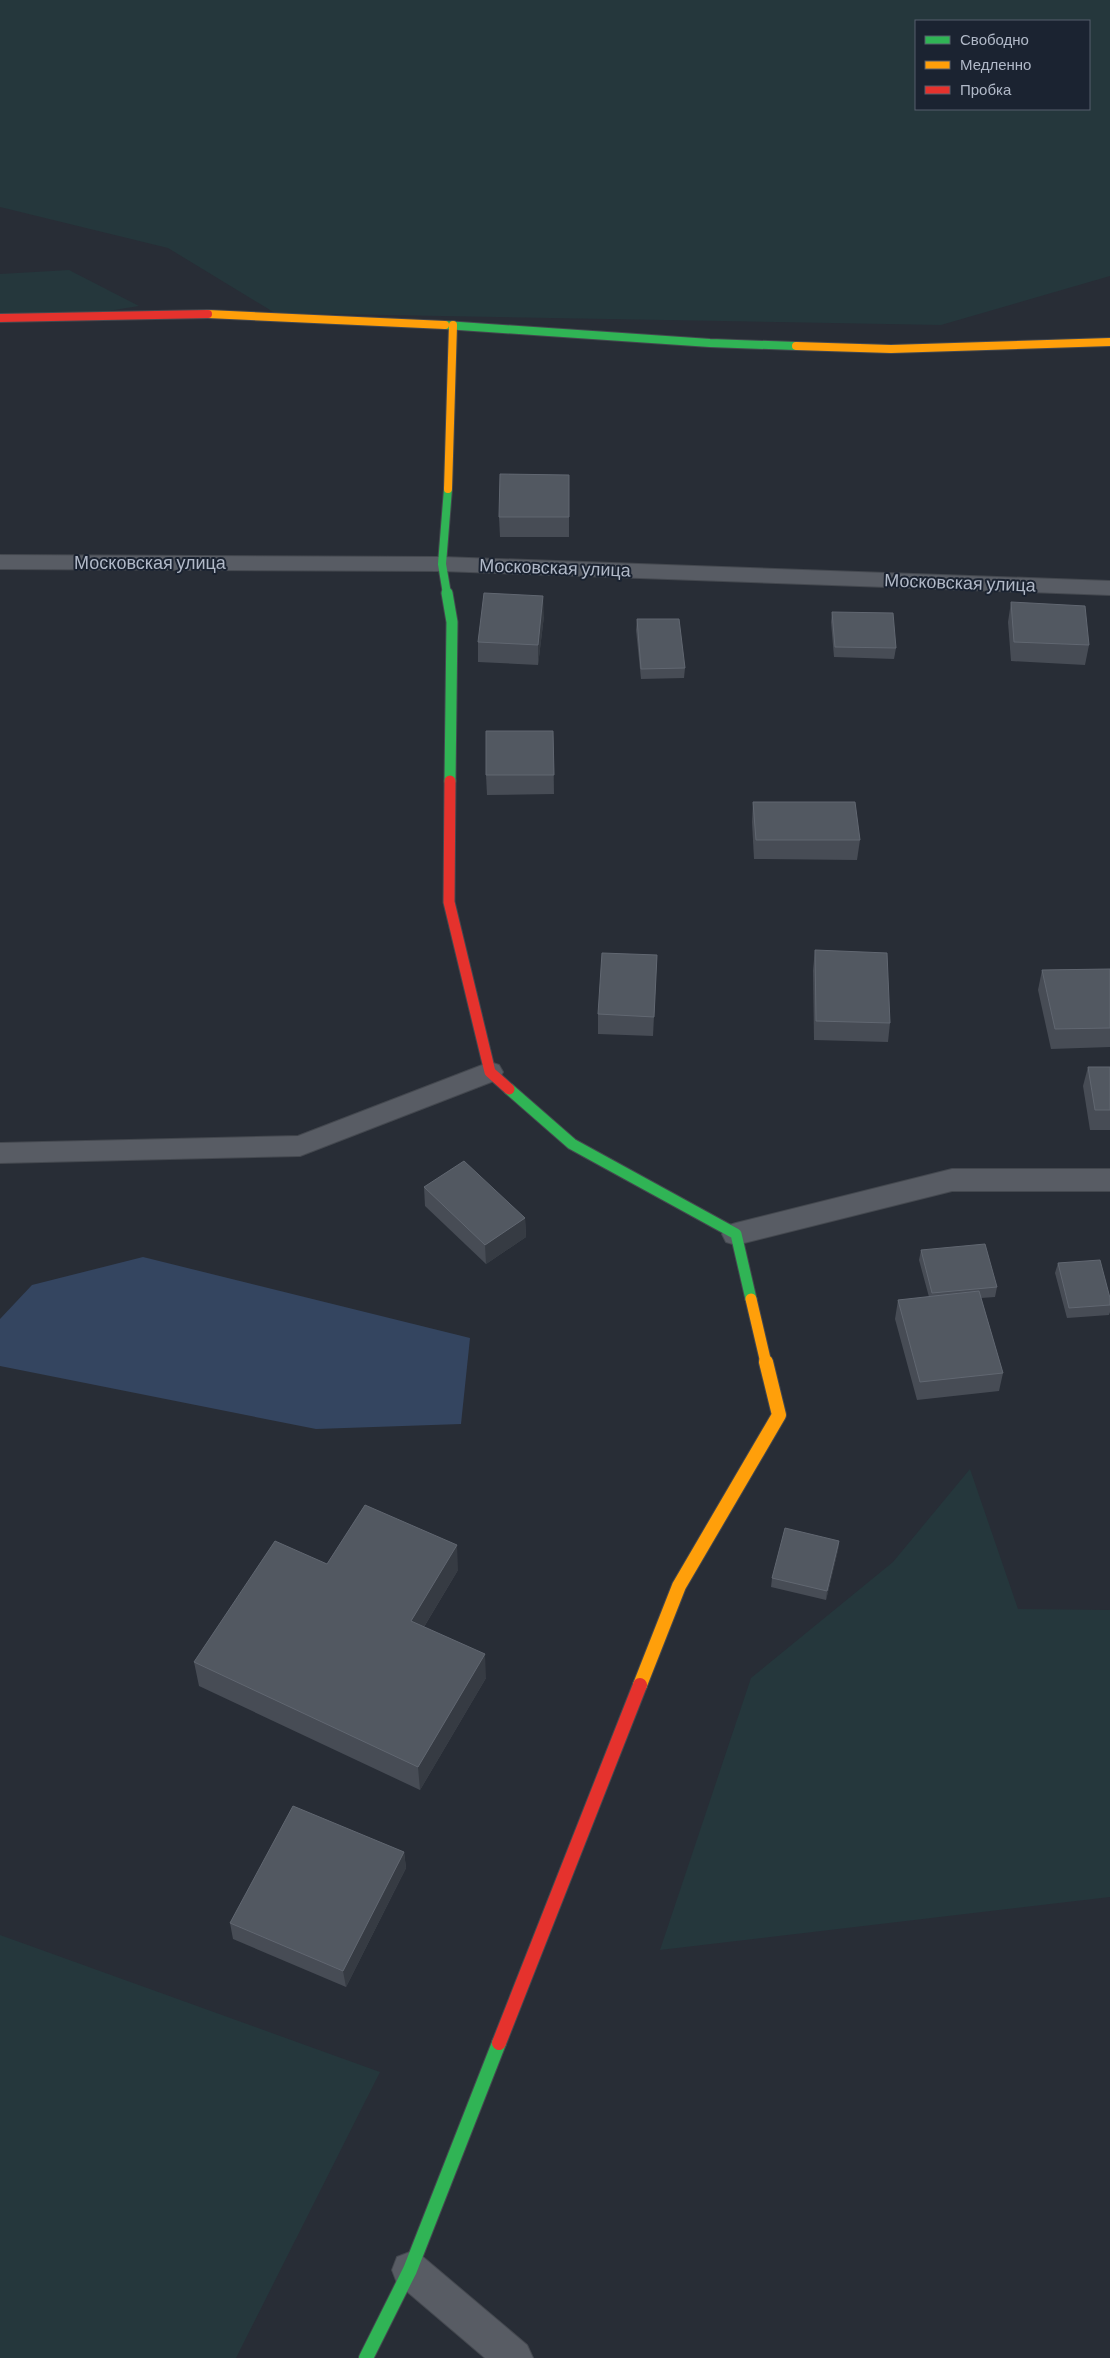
<svg xmlns="http://www.w3.org/2000/svg" width="1110" height="2358" viewBox="0 0 1110 2358" font-family="Barlow,sans-serif">
<style>
.green{fill:#25373c;fill-rule:evenodd}
.water{fill:#344560}
.lines{fill:none;stroke-linecap:round;stroke-linejoin:round}
.street-casing{stroke:#44484f;stroke-width:2}
.fast-far2-casing{stroke:#44484f;stroke-width:10}
.fast-far1-casing{stroke:#44484f;stroke-width:13}
.fast-casing{stroke:#44484f;stroke-width:16}
.slow-far2-casing{stroke:#44484f;stroke-width:10}
.slow-far1-casing{stroke:#44484f;stroke-width:13}
.slow-casing{stroke:#44484f;stroke-width:16}
.jam-far2-casing{stroke:#44484f;stroke-width:10}
.jam-far1-casing{stroke:#44484f;stroke-width:13}
.jam-casing{stroke:#44484f;stroke-width:16}
.street{fill:#585c64;fill-rule:evenodd}
.fast-far2{stroke:#30b455;stroke-width:8}
.fast-far1{stroke:#30b455;stroke-width:11}
.fast{stroke:#30b455;stroke-width:14}
.slow-far2{stroke:#ff9f0a;stroke-width:8}
.slow-far1{stroke:#ff9f0a;stroke-width:11}
.slow{stroke:#ff9f0a;stroke-width:14}
.jam-far2{stroke:#e5322d;stroke-width:8}
.jam-far1{stroke:#e5322d;stroke-width:11}
.jam{stroke:#e5322d;stroke-width:14}
.wall{fill:#474c55}
.shaded-wall{fill:#363b43}
.building{fill:#525861;stroke:#616771}
.labels{text-anchor:middle;stroke-width:4;stroke-linejoin:round;paint-order:stroke}
.street-label{font-size:18px;fill:#b1b9c8;stroke:#1b2331}
</style>
<rect width="100%" height="100%" fill="#282d36"/>
<g class="green">
<path d="M0 0H1110V276L941 325 275 313 168 248 0 207ZM916 21H1089V109H916Z"/>
<polygon points="69,270 139,306 59,319 0,316 0,274"/>
<polygon points="970,1469 1018,1609 1110,1610 1110,1897 660,1950 751,1678 893,1562"/>
<polygon points="0,1935 380,2072 236,2358 0,2358"/>
</g>
<polygon class="water" points="143,1257 470,1338 461,1424 316,1429 0,1366 0,1319 32,1285"/>
<g class="lines">
<g class="street-casing">
<g id="street">
<polygon points="0,555 442,557 1110,581 1110,595 442,571 0,569"/>
<polygon points="490,1062 499,1065 503,1072 499,1079 300,1156 0,1163 0,1143 298,1136"/>
<polygon points="952,1169 1110,1169 1110,1191 952,1191 736,1245 726,1242 722,1234 726,1226 736,1223"/>
<polygon points="410,2252 423,2257 527,2345 533,2358 485,2358 397,2283 392,2270 397,2257"/>
</g>
</g>
<g class="fast-far2-casing">
<g id="fast-far2">
<polyline points="445,325 710,343 796,346"/>
<polyline points="447,594 442,564 448,489"/>
</g>
</g>
<g class="fast-far1-casing">
<g id="fast-far1">
<polyline points="447,593 452,622 450,781"/>
<polyline points="509,1089 572,1144 736,1234 751,1299"/>
</g>
</g>
<g class="fast-casing">
<polyline id="fast" points="366,2358 410,2270 499,2043"/>
</g>
<g class="slow-far2-casing">
<g id="slow-far2">
<polyline points="208,314 445,325"/>
<polyline points="796,346 891,349 1110,342"/>
<polyline points="448,489 453,325"/>
</g>
</g>
<g class="slow-far1-casing">
<polyline id="slow-far1" points="751,1299 766,1363"/>
</g>
<g class="slow-casing">
<polyline id="slow" points="640,1685 679,1586 779,1415 766,1362"/>
</g>
<g class="jam-far2-casing">
<polyline id="jam-far2" points="0,318 208,314"/>
</g>
<g class="jam-far1-casing">
<polyline id="jam-far1" points="450,781 449,902 490,1072 509,1089"/>
</g>
<g class="jam-casing">
<polyline id="jam" points="499,2043 640,1685"/>
</g>
<use href="#street" class="street"/>
<use href="#fast-far2" class="fast-far2"/>
<use href="#fast-far1" class="fast-far1"/>
<use href="#fast" class="fast"/>
<use href="#slow-far2" class="slow-far2"/>
<use href="#slow-far1" class="slow-far1"/>
<use href="#slow" class="slow"/>
<use href="#jam-far2" class="jam-far2"/>
<use href="#jam-far1" class="jam-far1"/>
<use href="#jam" class="jam"/>
</g>
<g class="wall">
<polygon points="569,475 569,537 500,537 499,517"/>
<polygon points="1011,602 1089,645 1085,665 1011,661 1008,622"/>
<polygon points="832,612 896,648 894,659 834,657 831,622"/>
<polygon points="544,616 538,665 478,662 478,642"/>
<polygon points="637,619 685,668 684,678 641,679 636,630"/>
<polygon points="553,731 554,794 487,795 486,775"/>
<polygon points="753,802 860,840 857,860 754,859 752,822"/>
<polygon points="815,950 890,1023 888,1042 814,1040 813,970"/>
<polygon points="657,955 653,1036 598,1034 598,1014"/>
<polygon points="1110,969 1110,1047 1051,1049 1038,990 1042,970"/>
<polygon points="1088,1067 1110,1067 1110,1130 1090,1130 1083,1086"/>
<polygon points="424,1187 525,1218 526,1237 486,1264 425,1206"/>
<polygon points="921,1250 997,1287 995,1297 981,1298 1003,1373 999,1391 917,1400 895,1319 898,1300 929,1297 919,1260"/>
<polygon points="1058,1263 1110,1298 1110,1312 1109,1315 1067,1318 1055,1273"/>
<polygon points="839,1541 838,1550 826,1600 771,1587 772,1578"/>
<polygon points="458,1570 424,1627 486,1678 420,1790 199,1686 194,1662"/>
<polygon points="404,1852 406,1868 346,1987 233,1939 230,1923"/>
</g>
<g class="shaded-wall">
<polygon points="543,596 544,616 538,665 538,645"/>
<polygon points="525,1218 526,1237 486,1264 485,1245"/>
<polygon points="839,1541 838,1550 826,1600 827,1591"/>
<polygon points="457,1545 458,1570 413,1645 411,1621"/>
<polygon points="485,1654 486,1678 420,1790 418,1767"/>
<polygon points="404,1852 406,1868 346,1987 343,1971"/>
</g>
<g class="building">
<polygon points="500,474 569,475 569,517 499,517"/>
<polygon points="484,593 543,596 538,645 478,642"/>
<polygon points="1011,602 1085,606 1089,645 1014,642"/>
<polygon points="832,612 893,613 896,648 835,647"/>
<polygon points="637,619 679,619 685,668 641,669"/>
<polygon points="486,731 553,731 554,775 486,775"/>
<polygon points="753,802 855,802 860,840 756,840"/>
<polygon points="815,950 887,953 890,1023 816,1021"/>
<polygon points="602,953 657,955 654,1017 598,1014"/>
<polygon points="1110,969 1110,1028 1055,1029 1042,970"/>
<polygon points="1088,1067 1110,1067 1110,1110 1095,1110"/>
<polygon points="464,1161 525,1218 485,1245 424,1187"/>
<polygon points="985,1244 997,1287 932,1293 921,1250"/>
<polygon points="1100,1260 1110,1298 1110,1305 1069,1308 1058,1263"/>
<polygon points="979,1291 1003,1373 920,1382 898,1300"/>
<polygon points="365,1505 457,1545 411,1621 485,1654 418,1767 194,1662 275,1541 327,1564"/>
<polygon points="785,1528 839,1541 827,1591 772,1578"/>
<polygon points="293,1806 404,1852 343,1971 230,1923"/>
</g>
<g class="labels">
<g class="street-label">
<text x="150" y="569">Московская улица</text>
<text transform="translate(555 568) rotate(2)" y="6">Московская улица</text>
<text transform="translate(960 583) rotate(2)" y="6">Московская улица</text>
</g>
</g>
<rect x="915" y="20" width="175" height="90" fill="#1b2331" stroke="#575f6d"/>
<rect x="925" y="36" width="25" height="8" fill="#30b455" stroke="#575f6d"/>
<text x="960" y="45" font-size="15" fill="#b1b9c8">Свободно</text>
<rect x="925" y="61" width="25" height="8" fill="#ff9f0a" stroke="#575f6d"/>
<text x="960" y="70" font-size="15" fill="#b1b9c8">Медленно</text>
<rect x="925" y="86" width="25" height="8" fill="#e5322d" stroke="#575f6d"/>
<text x="960" y="95" font-size="15" fill="#b1b9c8">Пробка</text>
</svg>
